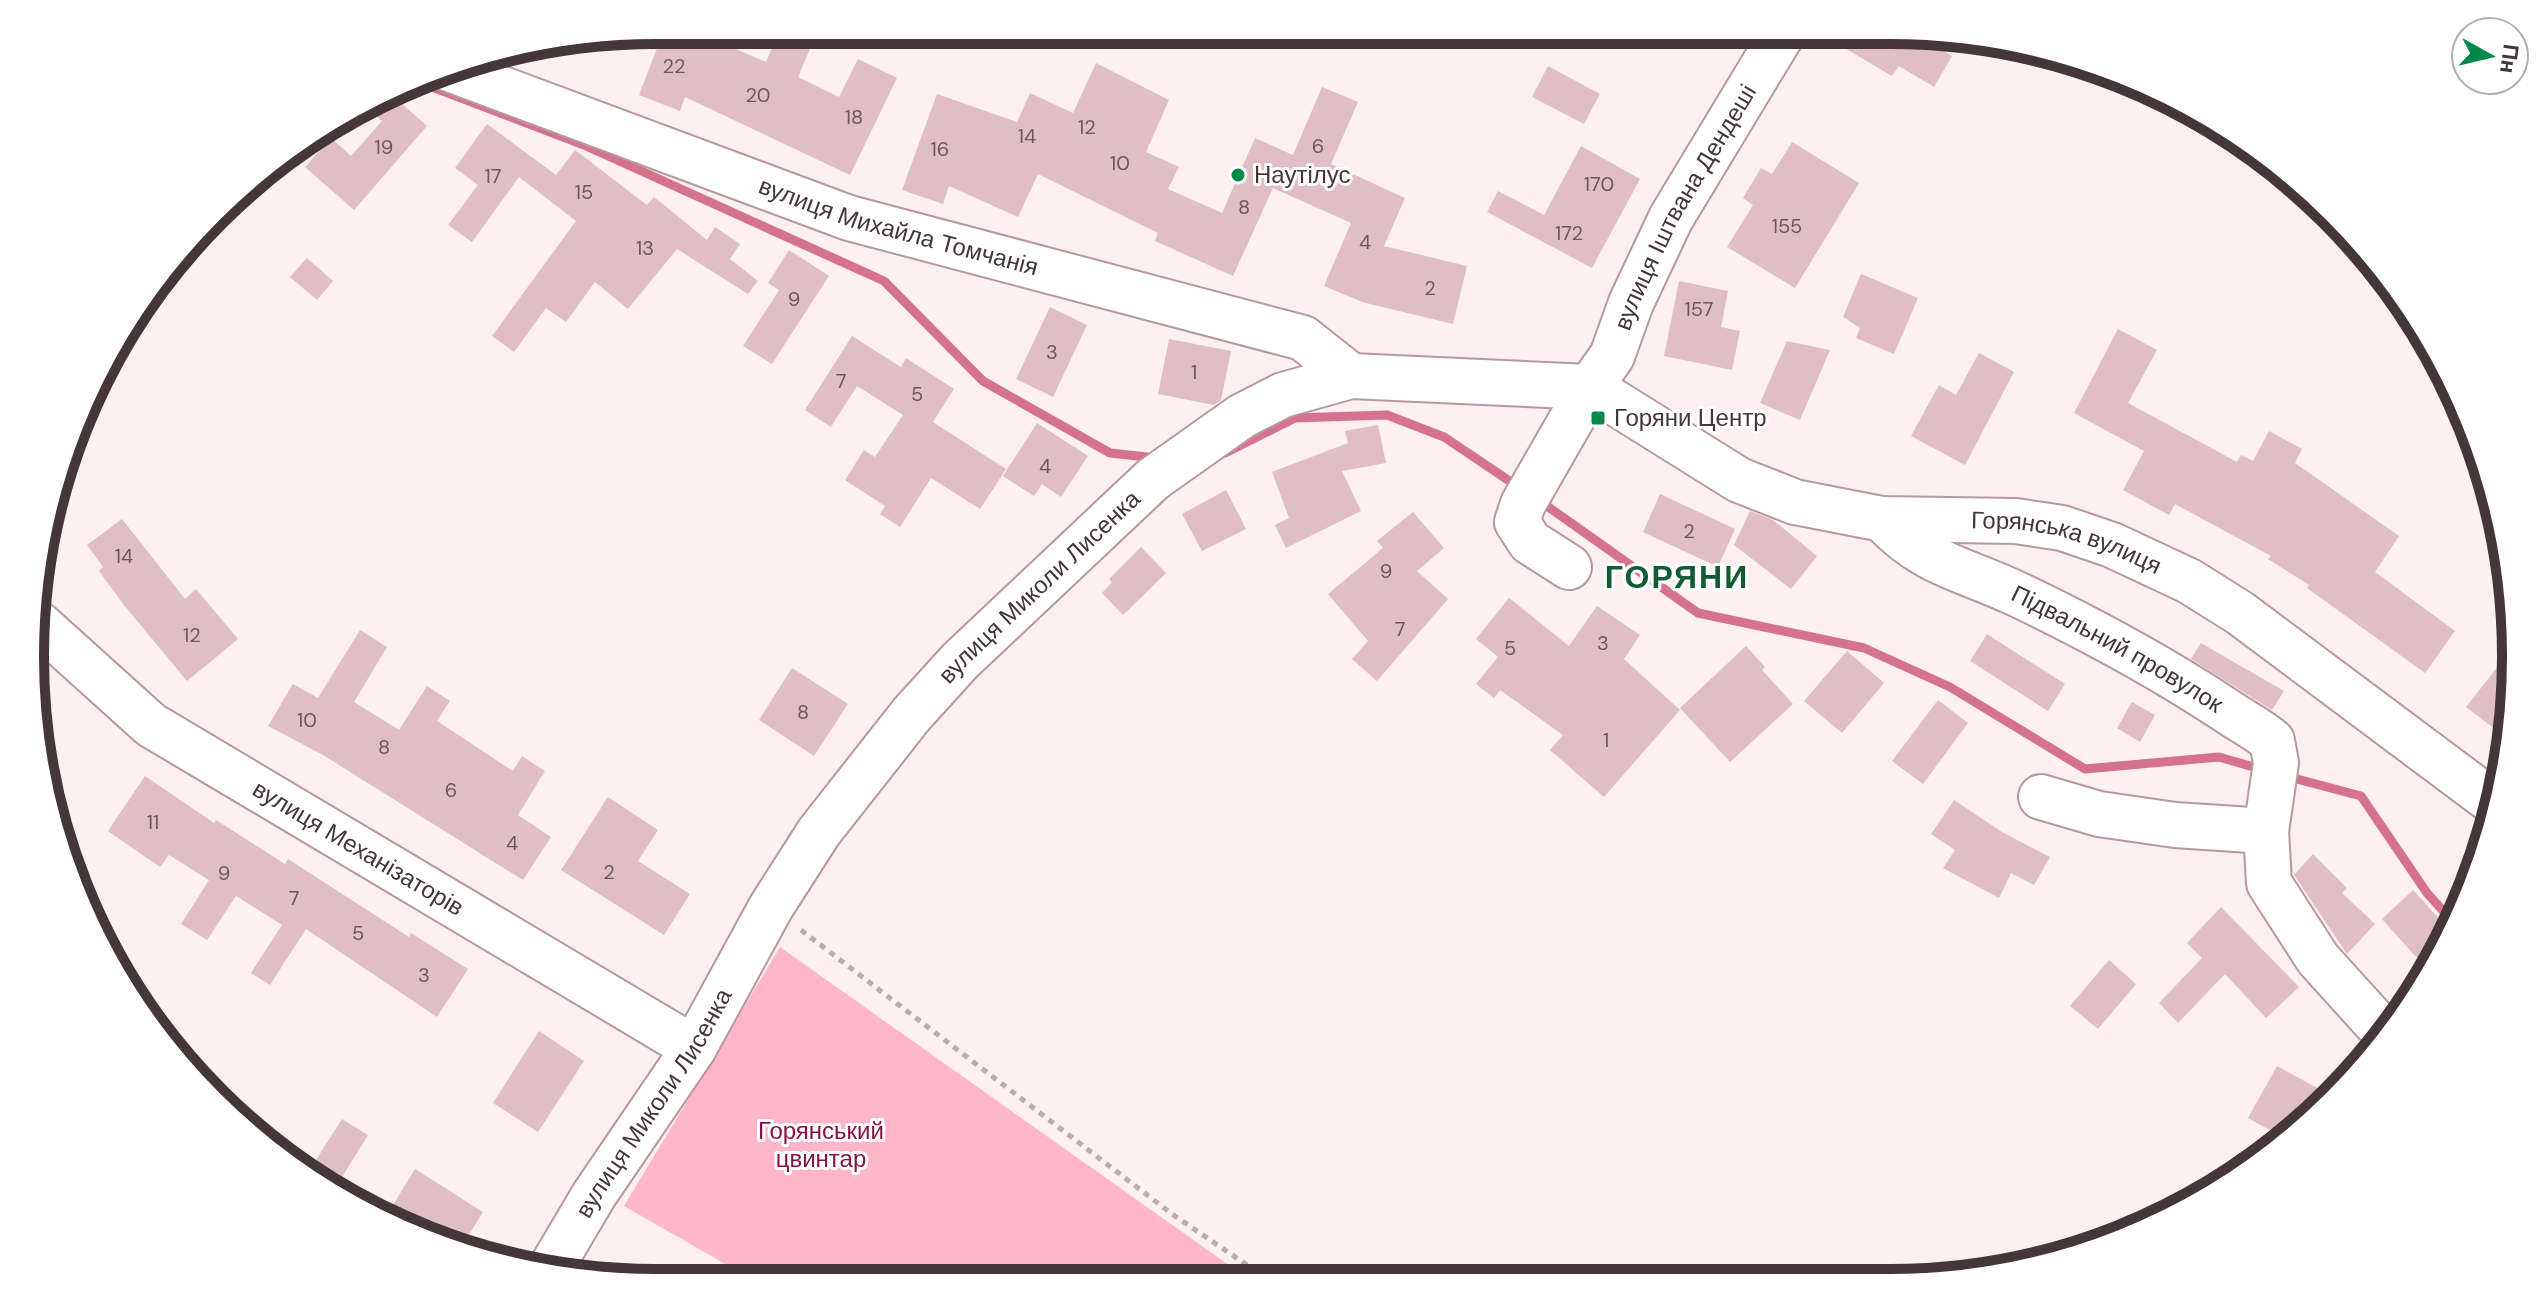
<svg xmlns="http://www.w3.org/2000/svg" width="2546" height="1313" viewBox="0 0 2546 1313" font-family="'DM Sans',sans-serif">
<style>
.green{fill:#ffb6c8}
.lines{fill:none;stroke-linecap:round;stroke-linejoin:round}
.stream{stroke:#d5738f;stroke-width:9}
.building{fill:#e0bec6}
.minor-casing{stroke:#b8989f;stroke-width:48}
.path{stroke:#baacaf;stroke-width:5;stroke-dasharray:6 6;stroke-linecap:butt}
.minor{stroke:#fff;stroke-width:44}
.poi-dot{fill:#008947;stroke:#fff;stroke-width:3}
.labels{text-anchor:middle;stroke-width:6;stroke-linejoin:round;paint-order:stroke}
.number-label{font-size:20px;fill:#6b585c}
.poi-label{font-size:24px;fill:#443639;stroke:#fff;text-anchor:start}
.street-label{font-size:24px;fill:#443639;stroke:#fff}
.park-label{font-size:24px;fill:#891244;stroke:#fff}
.district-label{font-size:32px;font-weight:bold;letter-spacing:2px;fill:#115c31;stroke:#fff}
.rim{fill:none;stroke:#443639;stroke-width:10}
</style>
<rect width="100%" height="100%" fill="#fdeff2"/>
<polygon class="green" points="780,947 1250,1280 755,1281 624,1206"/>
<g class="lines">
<g class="stream">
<polyline points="419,82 584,145 884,281 983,381 1110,453 1147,457"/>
<polyline points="1225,453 1295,418 1387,415 1444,437 1508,480"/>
<polyline points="1540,501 1698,613 1864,648 1950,687 2085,769 2219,757 2264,770"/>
<polyline points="2286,776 2361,796 2427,893 2455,924"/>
</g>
</g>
<g class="building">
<polygon points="664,30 691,30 766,62 780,30 818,30 798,77 839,97 858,59 897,78 850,175 685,97 680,111 639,95"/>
<polygon points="1816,31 1910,31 1952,56 1934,87 1899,66 1892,76"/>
<polygon points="1096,63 1169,100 1146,152 1179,167 1168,189 1222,213 1255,138 1293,155 1322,87 1358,102 1331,164 1405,198 1384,246 1467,266 1453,324 1362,302 1324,286 1351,223 1273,188 1233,276 1155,241 1158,233 1038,174 1018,217 949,186 943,204 902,190 937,94 1017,122 1030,93 1073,113"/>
<polygon points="1548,66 1600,94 1584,124 1532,97"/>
<polygon points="393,96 427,126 354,210 305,167 331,138 351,156 382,121 374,114"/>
<polygon points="487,124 556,175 575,150 647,205 654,197 707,240 715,227 740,244 730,259 758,281 748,294 677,249 628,309 595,282 566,322 546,308 514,352 492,336 576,221 519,177 472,242 448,225 478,185 455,168"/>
<polygon points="1792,142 1859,183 1795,288 1727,247 1753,205 1743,198 1761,168 1772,174"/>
<polygon points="1581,146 1640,179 1592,268 1487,212 1498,191 1544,215"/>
<polygon points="789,250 829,276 772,364 743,346 779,290 768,283"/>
<polygon points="307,258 333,281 317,300 290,277"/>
<polygon points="1861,274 1918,298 1894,354 1856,338 1860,328 1843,317"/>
<polygon points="1679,281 1728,291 1721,327 1740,331 1732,370 1664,356"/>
<polygon points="1050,307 1087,325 1053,397 1016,379"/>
<polygon points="2118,329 2157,350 2128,403 2237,462 2241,455 2253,461 2269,431 2302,449 2295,463 2399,536 2375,572 2455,631 2425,673 2307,588 2309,585 2268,559 2271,556 2175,504 2169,515 2123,490 2144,451 2074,413"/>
<polygon points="852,336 901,367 906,358 954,389 933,422 1006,469 980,509 931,478 900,527 880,514 885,506 845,480 864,450 875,457 903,415 857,386 831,427 805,410"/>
<polygon points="1169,339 1231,351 1221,400 1214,405 1158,394"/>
<polygon points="1787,341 1830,350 1800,420 1760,403"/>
<polygon points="1979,353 2014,372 1965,465 1911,436 1939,385 1956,395"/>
<polygon points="1037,423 1088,456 1061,497 1042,484 1034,496 1003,476"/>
<polygon points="1378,425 1386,463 1342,471 1361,511 1286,548 1275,525 1289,518 1272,472 1348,443 1345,431"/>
<polygon points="1226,490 1246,529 1202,551 1182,514"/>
<polygon points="1660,494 1735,529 1718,567 1643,532"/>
<polygon points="1750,511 1773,520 1817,556 1791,589 1734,545"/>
<polygon points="1413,512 1444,548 1417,571 1448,599 1377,681 1352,659 1368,641 1328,594 1383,548 1377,541"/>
<polygon points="122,519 185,599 196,589 238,639 187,681 124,605 99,571 103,567 87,545"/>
<polygon points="1141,547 1166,573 1123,615 1102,593 1112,582 1109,579"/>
<polygon points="1509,598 1569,646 1597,606 1640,635 1624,659 1680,710 1604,797 1550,750 1563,735 1500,690 1494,698 1476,684 1498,657 1476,639"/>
<polygon points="360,630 387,647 354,702 399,730 427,686 450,701 437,721 513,771 522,756 545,771 518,815 551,837 523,880 323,755 268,726 293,684 318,698"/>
<polygon points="1987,634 2065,684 2048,711 1970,661"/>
<polygon points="2201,643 2284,691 2272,710 2191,659"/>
<polygon points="1746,646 1765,667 1762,670 1793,704 1730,762 1680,708"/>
<polygon points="1847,651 1884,683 1842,733 1804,701"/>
<polygon points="2499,665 2514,676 2515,698 2508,739 2466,707"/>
<polygon points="792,668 848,704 814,756 759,720"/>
<polygon points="1938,700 1968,723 1923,784 1892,761"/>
<polygon points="2132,702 2155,715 2140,742 2117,728"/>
<polygon points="145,776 214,823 216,820 285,864 288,859 409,937 411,933 468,969 437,1017 306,929 270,985 251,973 282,925 236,896 207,940 181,924 209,880 169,855 160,867 108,831"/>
<polygon points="608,797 658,830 638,861 690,894 664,935 561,870"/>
<polygon points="1954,800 2002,832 2050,857 2034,885 2011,873 1999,898 1943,868 1955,850 1931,834"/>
<polygon points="2313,854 2347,888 2342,893 2375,924 2347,954 2294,875"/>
<polygon points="2413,890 2452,933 2436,956 2428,948 2417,958 2382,919"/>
<polygon points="2221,907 2299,987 2266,1018 2225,974 2178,1023 2159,1003 2202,958 2187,943"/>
<polygon points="2109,960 2136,984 2098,1029 2070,1006"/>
<polygon points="539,1031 584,1061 538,1132 493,1103"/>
<polygon points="2277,1066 2332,1096 2286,1139 2248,1118"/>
<polygon points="342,1119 368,1135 334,1190 307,1174"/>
<polygon points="415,1169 483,1212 460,1249 384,1220"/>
</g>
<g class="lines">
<g class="minor-casing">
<g id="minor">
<path id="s1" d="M446 68 849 218 1303 338 1351 376"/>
<path id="s2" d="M1882 519C1928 567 1963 568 2019 595 2090 629 2162 668 2227 711 2243 722 2258 729 2272 741L2276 763 2266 831 2269 883 2318 959 2385 1033"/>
<path id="s3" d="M1569 567 1530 542 1517 522 1523 504 1590 387 1612 356 1631 303 1671 218 1784 31"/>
<path id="s4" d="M39 624 151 725 694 1048"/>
<polyline points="2041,797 2099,814 2175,825 2266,831"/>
<path id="s5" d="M549 1271 594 1195 694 1048 771 907 819 832 911 715 960 661 1153 479 1242 416 1283 395 1351 376 1590 387 1739 480 1795 502 1882 519 2016 521 2062 528 2112 545 2189 581 2240 613 2497 805"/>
</g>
</g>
<polyline class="path" points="801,930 1172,1214 1269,1280"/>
<use href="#minor" class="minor"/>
</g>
<g class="poi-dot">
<circle cx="1238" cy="175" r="8"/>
<rect x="1590" y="410" width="16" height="16" rx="4"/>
</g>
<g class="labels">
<g class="number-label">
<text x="674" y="73">22</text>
<text x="758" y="102">20</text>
<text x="854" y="124">18</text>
<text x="1087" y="134">12</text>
<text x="1027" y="143">14</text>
<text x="1318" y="153">6</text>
<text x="384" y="154">19</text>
<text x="940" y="156">16</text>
<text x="1120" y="170">10</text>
<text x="493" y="183">17</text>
<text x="1599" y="191">170</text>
<text x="584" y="199">15</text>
<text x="1244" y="214">8</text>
<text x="1787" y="233">155</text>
<text x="1569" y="240">172</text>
<text x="1365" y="249">4</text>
<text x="645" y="255">13</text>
<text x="1430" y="295">2</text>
<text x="794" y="306">9</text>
<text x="1699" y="316">157</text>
<text x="1052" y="359">3</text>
<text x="1194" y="379">1</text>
<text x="841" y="388">7</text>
<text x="917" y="401">5</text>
<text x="1045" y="473">4</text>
<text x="1689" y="538">2</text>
<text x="124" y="563">14</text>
<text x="1386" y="578">9</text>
<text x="1400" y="636">7</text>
<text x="192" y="642">12</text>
<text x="1603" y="650">3</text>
<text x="1510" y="655">5</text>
<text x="803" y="719">8</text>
<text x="307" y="727">10</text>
<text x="1606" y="747">1</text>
<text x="384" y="754">8</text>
<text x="451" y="797">6</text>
<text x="153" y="829">11</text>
<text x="512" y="850">4</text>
<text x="609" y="879">2</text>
<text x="224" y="880">9</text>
<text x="294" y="905">7</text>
<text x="358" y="940">5</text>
<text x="424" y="982">3</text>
</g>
<g class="poi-label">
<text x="1254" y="183">Наутілус</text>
<text x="1614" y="426">Горяни Центр</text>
</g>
<g class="street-label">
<text dy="8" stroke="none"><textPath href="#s3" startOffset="428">вулиця Іштвана Дендеші</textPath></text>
<text dy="8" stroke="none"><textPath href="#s1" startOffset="480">вулиця Михайла Томчанія</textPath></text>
<text dy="8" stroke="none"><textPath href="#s5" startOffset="1980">Горянська вулиця</textPath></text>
<text dy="8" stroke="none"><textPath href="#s5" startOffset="846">вулиця Миколи Лисенка</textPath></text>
<text dy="8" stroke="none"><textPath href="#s2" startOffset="270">Підвальний провулок</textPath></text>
<text dy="8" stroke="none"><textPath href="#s4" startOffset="392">вулиця Механізаторів</textPath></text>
<text dy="8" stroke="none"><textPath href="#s5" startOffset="198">вулиця Миколи Лисенка</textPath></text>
</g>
<g class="park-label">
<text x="821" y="1139">Горянський<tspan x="821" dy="28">цвинтар</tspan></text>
</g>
<g class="district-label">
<text x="1677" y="588">ГОРЯНИ</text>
</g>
</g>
<path d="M0 0H2546V1313H0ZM656 44H1890A612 612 0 0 1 2502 656V657A612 612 0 0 1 1890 1269H656A612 612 0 0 1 44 657V656A612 612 0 0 1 656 44Z" fill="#fff" fill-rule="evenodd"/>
<path class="rim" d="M656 44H1890A612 612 0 0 1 2502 656V657A612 612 0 0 1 1890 1269H656A612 612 0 0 1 44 657V656A612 612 0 0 1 656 44Z"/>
<g transform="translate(2490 56) rotate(98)"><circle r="38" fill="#ffffff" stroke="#b4afb0" stroke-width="2"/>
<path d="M0-6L14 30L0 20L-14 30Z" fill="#008947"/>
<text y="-12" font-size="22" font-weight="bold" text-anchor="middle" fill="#443639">Пн</text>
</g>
</svg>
